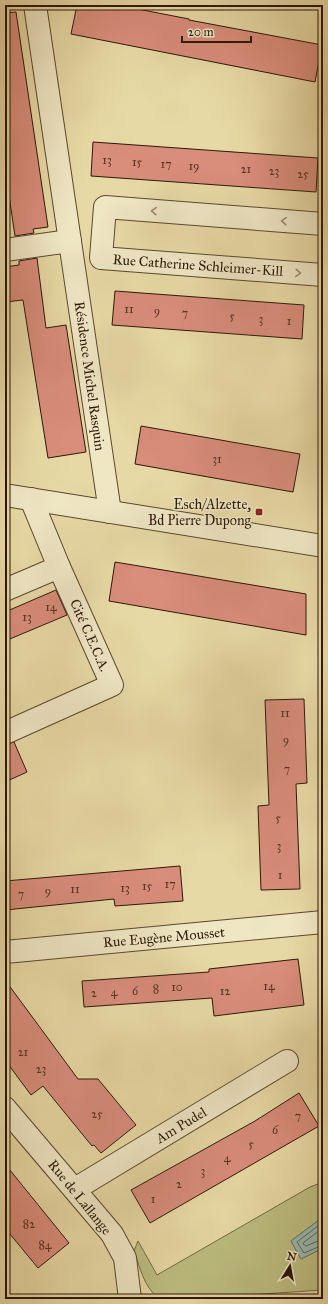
<svg xmlns="http://www.w3.org/2000/svg" width="328" height="1304" viewBox="0 0 328 1304" font-family="'IM FELL Great Primer',serif">
<style>
.green{fill:#bdbd81;stroke:#746a44}
.water{fill:#99b9af;stroke:#6d796c}
.lines{fill:none;stroke-linecap:round;stroke-linejoin:round}
.shore{stroke:#62685b;stroke-width:1}
.building{fill:#d98d7b;stroke:#2c1807}
.minor-casing{stroke:#5b482e;stroke-width:24}
.minor{stroke:#efe6c4;stroke-width:22}
.oneway{stroke:#97896f}
.poi-dot{fill:#8f2418;stroke:#efe6c4;stroke-width:1.5}
.labels{text-anchor:middle;stroke-width:3;stroke-linejoin:round;paint-order:stroke}
.number-label{font-size:12px;fill:#573524}
.street-label{font-size:14px;fill:#2c1807;stroke:#efe6c4}
.poi-label{font-size:14px;fill:#2c1807;stroke:#efe6c4;text-anchor:end}
</style>
<rect width="100%" height="100%" fill="#e7d9a5"/>
<filter id="stains"><feTurbulence type="fractalNoise" baseFrequency=".005" numOctaves="4"/><feColorMatrix values="0 0 0 0 .2 0 0 0 0 .09 0 0 0 0 .02 0 0 0 .5 -.17"/></filter>
<radialGradient id="worn" r=".72"><stop offset=".6" stop-color="#630" stop-opacity="0"/><stop offset="1" stop-color="#630" stop-opacity=".3"/></radialGradient>
<path class="green" d="M323 1182V1217L291 1241 301 1259 323 1248V1290L187 1299H159C143 1285 141 1270 134 1251L138 1241 157 1275 310 1187Z"/>
<polygon class="water" points="323,1217 323,1248 301,1259 291,1241"/>
<g class="lines">
<g class="shore">
<polyline points="323,1222 297,1242 304,1253 323,1245"/>
<polyline points="323,1228 304,1242 303,1244 306,1246 318,1241 323,1240"/>
</g>
</g>
<g class="building">
<polygon points="77,5 117,5 189,19 189,20 322,45 315,82 71,34"/>
<polygon points="16,12 48,227 33,229 34,233 15,236 5,169 5,13"/>
<polygon points="93,142 318,158 316,192 91,176"/>
<polygon points="37,258 46,328 66,325 86,452 48,458 23,300 5,302 5,267 19,265 19,261"/>
<polygon points="115,291 304,305 302,339 112,325"/>
<polygon points="141,426 300,454 293,492 135,464"/>
<polygon points="115,562 306,594 306,635 109,601"/>
<polygon points="56,590 67,615 5,641 5,612"/>
<polygon points="304,699 307,783 296,784 300,889 261,890 258,806 269,805 265,700"/>
<polygon points="14,742 27,772 5,782 5,745"/>
<polygon points="180,866 183,901 115,906 114,899 5,910 5,881"/>
<polygon points="298,959 304,1005 214,1016 212,998 84,1007 82,981 209,972 209,969"/>
<polygon points="5,980 78,1079 98,1079 136,1125 101,1153 94,1145 92,1146 43,1086 31,1095 5,1060"/>
<polygon points="299,1093 319,1126 150,1223 131,1190 255,1121"/>
<polygon points="5,1164 69,1243 38,1268 5,1228"/>
</g>
<g class="lines">
<g class="minor-casing">
<g id="minor">
<polyline points="35,5 110,512"/>
<polyline points="323,224 105,207 101,258 323,275"/>
<polyline points="5,250 70,241"/>
<polyline points="5,495 323,546"/>
<polyline points="5,590 59,567"/>
<polyline points="5,733 112,685 59,567 31,499"/>
<polyline points="5,952 323,922"/>
<polyline points="5,1108 112,1234 125,1258 130,1299"/>
<polyline points="75,1189 287,1061"/>
</g>
</g>
<use href="#minor" class="minor"/>
</g>
<defs><path id="oneway-chevron" d="M-2-3.5L2.5 0L-2 3.5" fill="none" stroke-width="1.6" stroke-linecap="round" stroke-linejoin="round"/></defs>
<g class="oneway">
<use href="#oneway-chevron" transform="translate(154 211) rotate(-176)"/>
<use href="#oneway-chevron" transform="translate(284 221) rotate(-176)"/>
<use href="#oneway-chevron" transform="translate(298 273) rotate(4)"/>
</g>
<rect class="poi-dot" x="255" y="508" width="8" height="8" rx="2"/>
<g class="labels">
<g class="number-label">
<text x="107" y="164">13</text>
<text x="137" y="166">15</text>
<text x="166" y="168">17</text>
<text x="194" y="170">19</text>
<text x="246" y="173">21</text>
<text x="274" y="175">23</text>
<text x="303" y="178">25</text>
<text x="129" y="313">11</text>
<text x="157" y="315">9</text>
<text x="185" y="317">7</text>
<text x="232" y="320">5</text>
<text x="261" y="323">3</text>
<text x="289" y="325">1</text>
<text x="217" y="463">31</text>
<text x="51" y="611">14</text>
<text x="27" y="621">13</text>
<text x="285" y="717">11</text>
<text x="286" y="744">9</text>
<text x="287" y="773">7</text>
<text x="278" y="822">5</text>
<text x="279" y="850">3</text>
<text x="280" y="879">1</text>
<text x="170" y="888">17</text>
<text x="147" y="890">15</text>
<text x="125" y="892">13</text>
<text x="75" y="893">11</text>
<text x="48" y="895">9</text>
<text x="21" y="898">7</text>
<text x="269" y="990">14</text>
<text x="177" y="991">10</text>
<text x="156" y="993">8</text>
<text x="135" y="995">6</text>
<text x="225" y="995">12</text>
<text x="114" y="996">4</text>
<text x="94" y="997">2</text>
<text x="23" y="1056">21</text>
<text x="41" y="1073">23</text>
<text x="97" y="1118">25</text>
<text x="298" y="1120">7</text>
<text x="275" y="1134">6</text>
<text x="251" y="1148">5</text>
<text x="227" y="1162">4</text>
<text x="203" y="1175">3</text>
<text x="179" y="1188">2</text>
<text x="153" y="1203">1</text>
<text x="29" y="1228">82</text>
<text x="45" y="1249">84</text>
</g>
<g class="street-label">
<text transform="translate(198 265) rotate(4)" y="5">Rue Catherine Schleimer-Kill</text>
<text transform="translate(90 376) rotate(82)" y="5">Résidence Michel Rasquin</text>
<text transform="translate(90 635) rotate(66)" y="5">Cité C.E.C.A.</text>
<text transform="translate(164 937) rotate(-5)" y="5">Rue Eugène Mousset</text>
<text transform="translate(181 1125) rotate(-31)" y="5">Am Pudel</text>
<text transform="translate(80 1197) rotate(51)" y="5">Rue de Lallange</text>
</g>
<g class="poi-label">
<text x="251" y="509">Esch/Alzette,<tspan x="251" dy="16">Bd Pierre Dupong</tspan></text>
</g>
</g>
<rect width="328" height="1304" fill="none" stroke="#e7d9a5" stroke-width="20"/>
<rect x="6" y="6" width="316" height="1292" fill="none" stroke="#2c1807" stroke-width="2"/>
<rect x="10" y="10" width="308" height="1284" fill="none" stroke="#2c1807"/>
<g transform="translate(290 1266) rotate(11)" stroke="#efe6c4" stroke-width="3" paint-order="stroke">
<path d="M0-3L7 15L0 10L-7 15Z" fill="#2c1807"/>
<text y="-6" font-size="11" font-weight="bold" text-anchor="middle" fill="#2c1807">N</text>
</g>
<path d="M182 36v6h69v-6" fill="none" stroke="#2c1807" stroke-width="2"/>
<text x="188" y="36" font-size="12" fill="#2c1807" stroke="#efe6c4" stroke-width="3" paint-order="stroke">20 m</text>
<rect width="100%" height="100%" filter="url(#stains)"/>
<rect width="100%" height="100%" fill="url(#worn)"/>
</svg>
